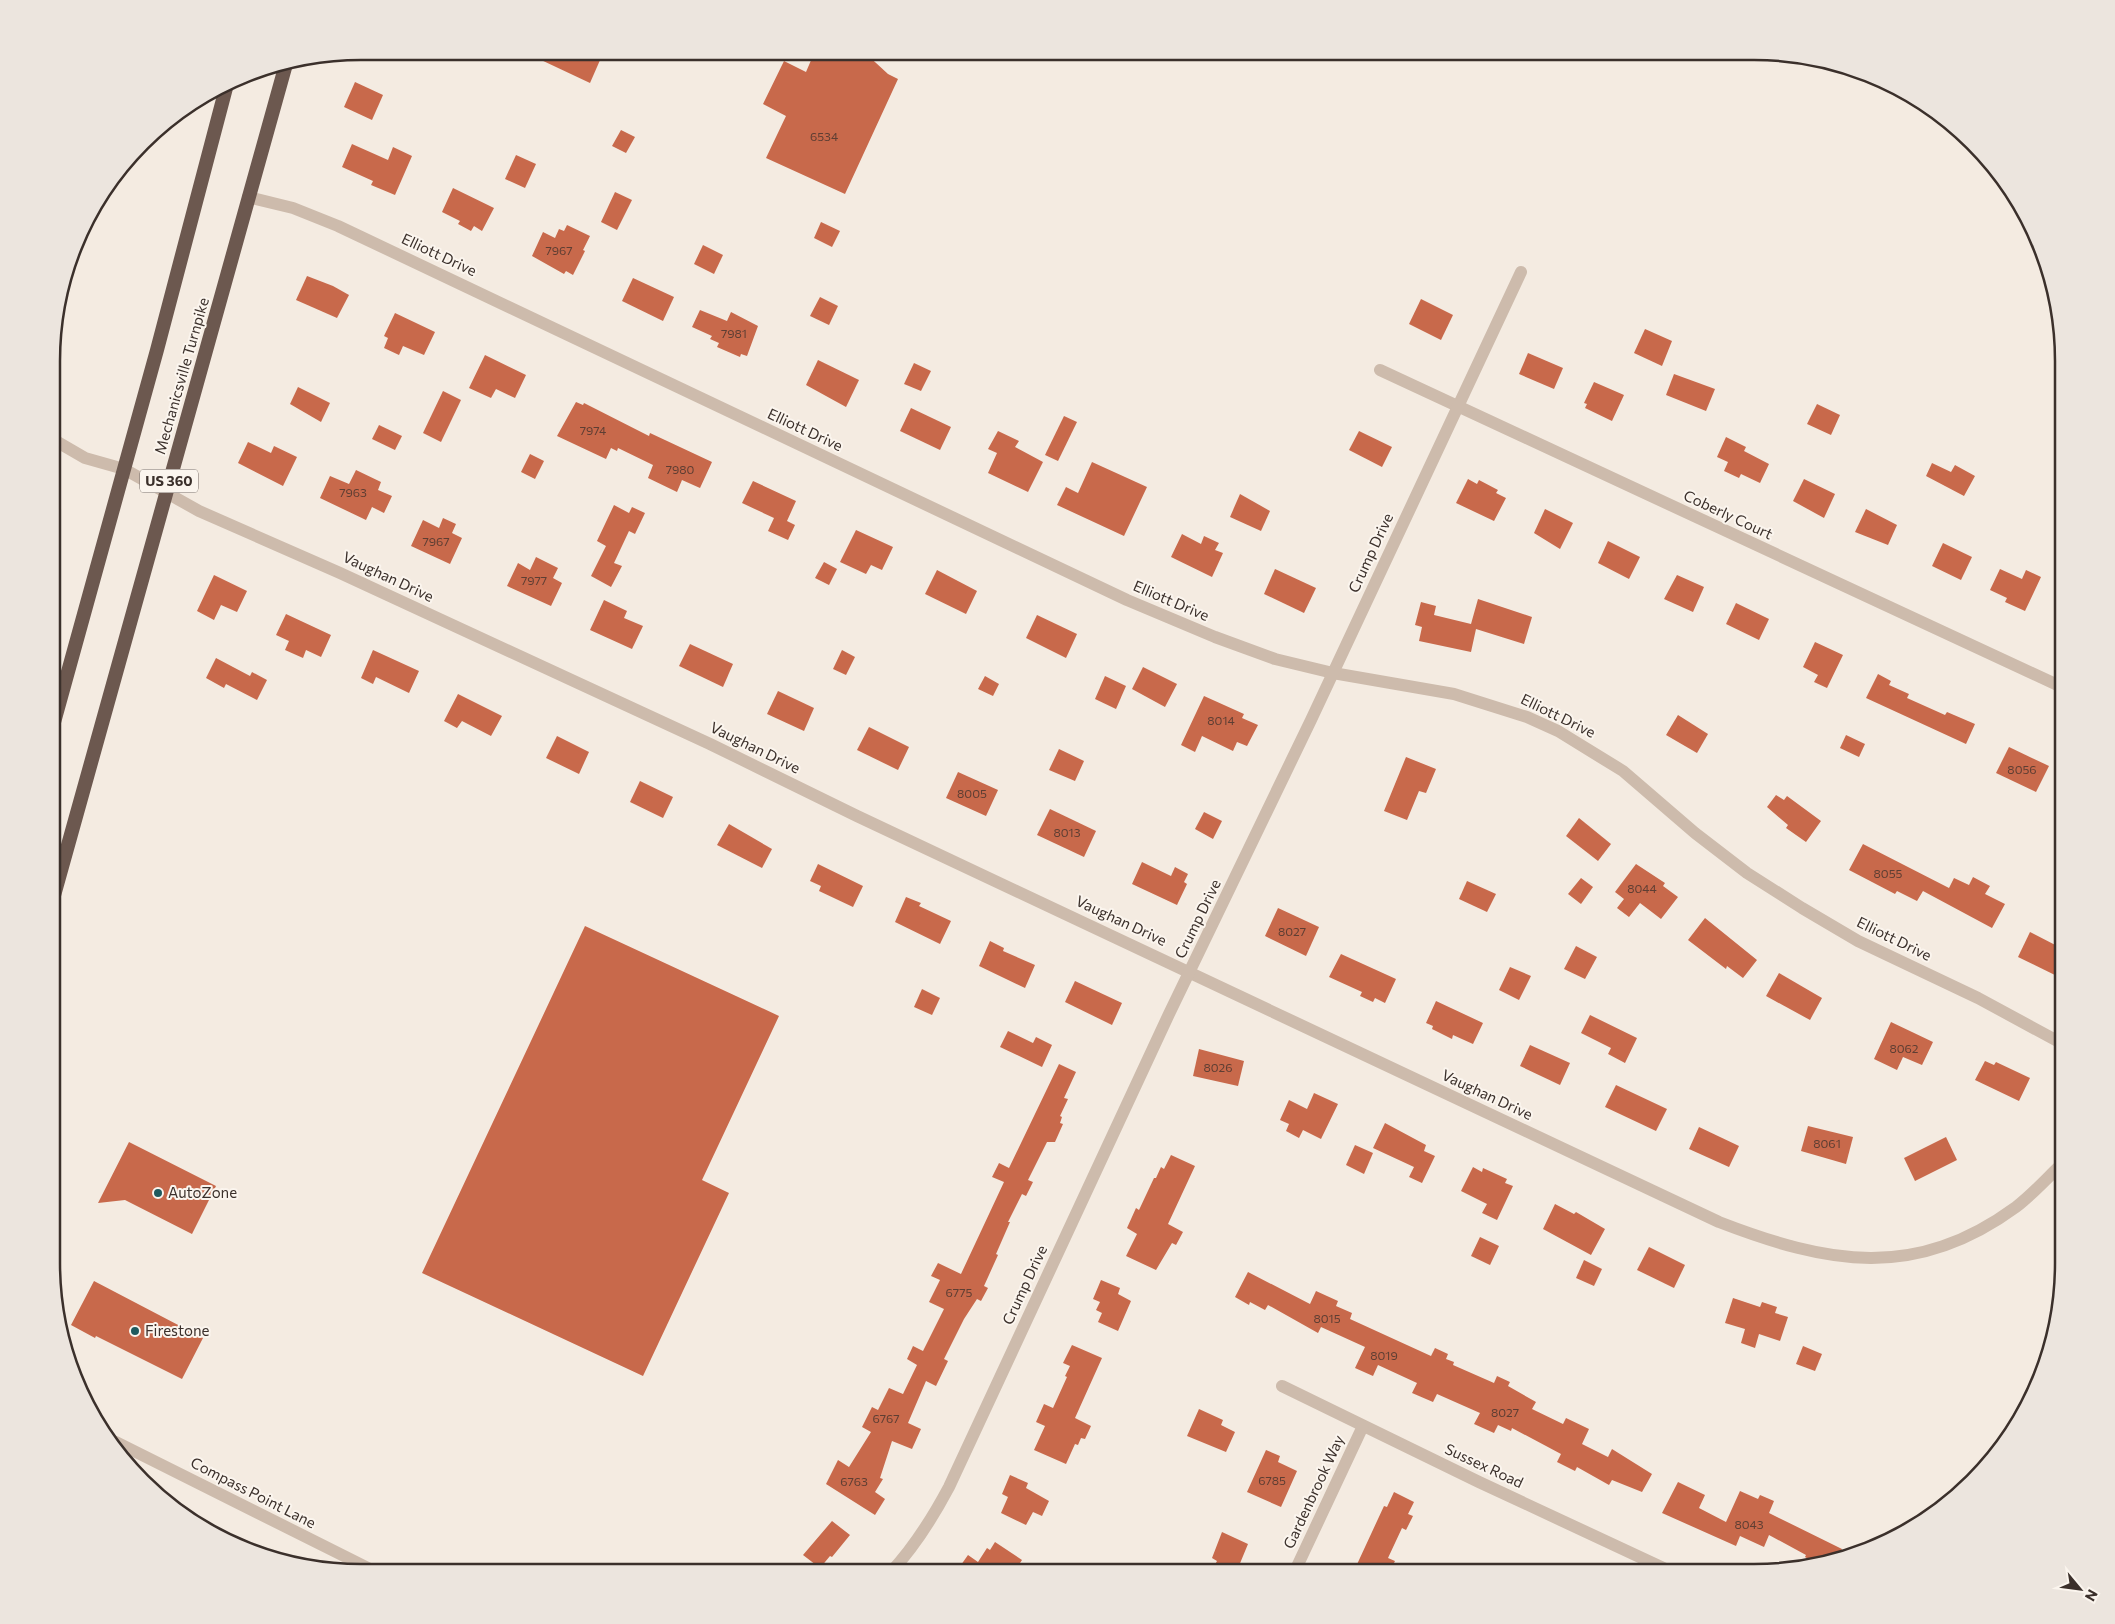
<svg xmlns="http://www.w3.org/2000/svg" width="2115" height="1624" viewBox="0 0 2115 1624" font-family="Commissioner,sans-serif">
<style>
.building{fill:#c8694b}
.lines{fill:none;stroke-linecap:round;stroke-linejoin:round}
.minor{stroke:#cdbbac;stroke-width:12}
.trunk{stroke:#6c584f;stroke-width:14}
.poi-dot{fill:#1f5a5e;stroke:#fbf5ee;stroke-width:2}
.labels{text-anchor:middle;stroke-width:4;stroke-linejoin:round;paint-order:stroke}
.number-label{font-size:12px;fill:#5e3e33}
.shield{fill:#fbf5ee;stroke:#756b66;stroke-width:1}
.shield-label{font-size:14px;font-weight:bold;fill:#3b302b}
.street-label{font-size:15px;fill:#3b302b;stroke:#fbf5ee}
.poi-label{font-size:15px;fill:#3b302b;stroke:#fbf5ee;text-anchor:start}
.rim{fill:none;stroke:#3b302b;stroke-width:2.5}
</style>
<rect width="100%" height="100%" fill="#f4ebe1"/>
<g class="building">
<polygon points="522,51 604,51 590,83"/>
<polygon points="815,51 863,51 888,74 898,79 845,194 766,158 786,116 763,104 784,61 806,72"/>
<polygon points="355,82 383,95 372,120 344,107"/>
<polygon points="621,130 635,137 626,153 612,146"/>
<polygon points="352,144 388,160 393,147 412,156 395,195 371,185 373,181 342,167"/>
<polygon points="516,155 536,164 525,188 505,179"/>
<polygon points="453,188 494,208 482,231 474,226 471,231 458,224 460,221 442,212"/>
<polygon points="615,192 632,200 617,230 601,222"/>
<polygon points="821,222 840,231 832,247 814,238"/>
<polygon points="567,225 590,236 583,250 585,251 573,275 566,271 564,274 532,256 543,232 555,238 559,229 564,231"/>
<polygon points="703,245 723,255 714,274 694,264"/>
<polygon points="307,276 333,286 349,295 337,318 296,300"/>
<polygon points="633,278 674,297 663,321 622,301"/>
<polygon points="820,297 838,306 829,325 810,316"/>
<polygon points="1421,299 1453,315 1441,340 1409,324"/>
<polygon points="700,310 727,321 731,312 758,326 747,356 741,354 740,357 717,347 719,343 710,339 712,336 692,327"/>
<polygon points="395,313 435,332 424,355 403,346 399,355 384,348 388,338 384,336"/>
<polygon points="1645,329 1672,341 1662,366 1634,353"/>
<polygon points="1528,353 1563,368 1554,389 1519,374"/>
<polygon points="485,355 526,375 515,398 496,389 491,398 469,388"/>
<polygon points="818,360 859,380 846,407 806,385"/>
<polygon points="914,363 931,371 921,391 904,384"/>
<polygon points="1674,374 1715,389 1706,411 1666,395"/>
<polygon points="1594,382 1624,395 1612,421 1585,408 1587,404 1584,403"/>
<polygon points="298,387 330,403 321,422 290,404"/>
<polygon points="443,391 461,400 441,442 423,433"/>
<polygon points="576,402 583,405 584,403 649,436 650,433 712,462 700,488 682,480 677,492 648,478 653,465 618,448 617,451 611,448 606,459 557,436"/>
<polygon points="1817,404 1840,415 1831,435 1807,424"/>
<polygon points="911,408 951,427 940,450 900,431"/>
<polygon points="1064,416 1077,422 1058,461 1045,455"/>
<polygon points="379,425 402,436 395,450 372,439"/>
<polygon points="998,431 1019,441 1015,447 1043,462 1028,492 988,473 997,453 988,449"/>
<polygon points="1359,431 1392,447 1382,467 1349,450"/>
<polygon points="1726,437 1746,447 1744,451 1769,464 1760,483 1741,474 1739,478 1724,471 1728,462 1717,457"/>
<polygon points="248,442 271,453 274,446 297,457 283,486 238,463"/>
<polygon points="530,454 544,461 535,479 521,472"/>
<polygon points="1092,462 1147,487 1124,536 1057,505 1066,487 1078,493"/>
<polygon points="1932,463 1951,472 1955,465 1975,476 1964,496 1926,476"/>
<polygon points="356,470 381,482 378,490 392,496 384,513 372,507 366,520 320,498 330,476 349,484"/>
<polygon points="1468,479 1477,484 1479,480 1498,490 1496,493 1506,498 1494,521 1456,503"/>
<polygon points="1804,479 1835,494 1824,518 1793,501"/>
<polygon points="753,481 796,501 787,521 795,525 788,540 768,531 774,518 742,503"/>
<polygon points="1240,494 1270,511 1261,531 1230,517"/>
<polygon points="614,505 629,513 632,507 645,513 635,534 629,531 614,563 622,566 611,587 591,576 606,546 597,541"/>
<polygon points="1545,509 1573,523 1560,549 1534,533"/>
<polygon points="1866,509 1897,525 1888,545 1855,532"/>
<polygon points="443,518 456,524 452,533 462,538 450,564 411,546 423,520 439,528"/>
<polygon points="856,530 893,547 882,570 871,565 866,574 840,562"/>
<polygon points="1182,534 1201,544 1204,536 1219,543 1215,550 1223,553 1212,577 1171,557"/>
<polygon points="1608,541 1640,557 1629,579 1598,563"/>
<polygon points="1943,543 1972,557 1961,580 1932,566"/>
<polygon points="536,557 558,568 553,578 562,583 551,606 507,586 518,563 530,570"/>
<polygon points="824,562 837,569 829,585 815,578"/>
<polygon points="1275,569 1316,588 1304,613 1264,594"/>
<polygon points="2000,569 2022,579 2026,570 2041,577 2025,611 2005,602 2007,598 1990,590"/>
<polygon points="937,570 977,591 966,614 925,594"/>
<polygon points="214,575 247,591 237,612 221,605 214,620 197,611"/>
<polygon points="1677,575 1704,587 1693,612 1664,599"/>
<polygon points="1478,599 1532,617 1524,644 1476,629 1471,652 1419,641 1422,627 1415,625 1421,602 1436,606 1434,615 1471,624"/>
<polygon points="604,600 627,611 624,618 643,626 632,649 590,630"/>
<polygon points="1736,603 1769,619 1759,640 1726,624"/>
<polygon points="286,614 331,635 321,657 306,650 303,658 285,650 289,641 276,635"/>
<polygon points="1037,615 1077,634 1066,658 1026,638"/>
<polygon points="1815,642 1843,655 1827,688 1814,682 1818,675 1803,667"/>
<polygon points="690,644 733,664 723,687 679,666"/>
<polygon points="373,650 419,671 409,693 376,677 373,684 361,678"/>
<polygon points="842,650 855,657 846,675 833,669"/>
<polygon points="216,658 250,676 252,672 267,680 257,700 226,684 224,688 206,678"/>
<polygon points="1143,667 1177,684 1165,707 1132,689"/>
<polygon points="1878,674 1891,681 1889,685 1909,694 1907,698 1945,715 1947,712 1975,724 1966,744 1866,698"/>
<polygon points="985,676 999,684 993,696 978,689"/>
<polygon points="1105,676 1126,686 1116,709 1095,699"/>
<polygon points="778,691 814,708 804,731 767,714"/>
<polygon points="458,694 502,716 491,736 462,721 457,728 444,721"/>
<polygon points="1204,696 1244,714 1242,718 1258,725 1247,746 1237,742 1233,751 1202,736 1195,752 1181,745"/>
<polygon points="1678,715 1708,734 1697,753 1666,735"/>
<polygon points="869,727 909,747 898,770 857,750"/>
<polygon points="1846,735 1865,744 1859,757 1840,748"/>
<polygon points="557,736 589,752 579,774 546,758"/>
<polygon points="2009,747 2049,766 2036,792 1996,773"/>
<polygon points="1059,749 1084,761 1075,781 1049,770"/>
<polygon points="1406,757 1436,769 1426,793 1419,791 1407,820 1384,811"/>
<polygon points="958,772 998,790 986,816 946,798"/>
<polygon points="640,781 673,797 663,818 630,802"/>
<polygon points="1776,795 1784,800 1787,796 1821,821 1806,842 1786,828 1788,825 1767,807"/>
<polygon points="1050,809 1096,831 1084,857 1037,835"/>
<polygon points="1204,812 1222,821 1213,839 1195,829"/>
<polygon points="1579,818 1611,844 1598,861 1566,836"/>
<polygon points="729,824 772,849 762,868 717,845"/>
<polygon points="1863,844 1949,888 1954,878 1969,885 1973,877 1990,886 1985,894 2005,904 1992,928 1923,891 1917,901 1897,891 1895,894 1849,870"/>
<polygon points="1142,862 1171,876 1175,867 1188,874 1184,882 1187,884 1177,905 1132,884"/>
<polygon points="818,864 863,886 853,907 819,891 821,886 810,881"/>
<polygon points="1636,864 1665,883 1663,886 1678,897 1661,919 1640,903 1629,917 1617,908 1624,899 1615,892"/>
<polygon points="1581,878 1593,887 1581,904 1568,894"/>
<polygon points="1467,881 1496,894 1487,912 1459,899"/>
<polygon points="906,897 921,903 919,906 951,921 940,944 895,922"/>
<polygon points="1278,908 1319,927 1306,956 1265,936"/>
<polygon points="1705,918 1757,960 1743,978 1727,966 1726,969 1688,940"/>
<polygon points="585,926 779,1016 702,1180 729,1193 643,1376 422,1273"/>
<polygon points="2030,932 2063,949 2063,979 2018,957"/>
<polygon points="990,941 1004,948 1003,951 1035,965 1025,988 979,966"/>
<polygon points="1576,946 1597,957 1585,979 1564,969"/>
<polygon points="1341,954 1396,979 1385,1003 1375,998 1373,1002 1360,996 1362,992 1329,977"/>
<polygon points="1510,967 1531,976 1519,1000 1499,990"/>
<polygon points="1779,973 1822,998 1810,1020 1766,996"/>
<polygon points="1075,981 1122,1003 1112,1025 1065,1002"/>
<polygon points="922,989 940,998 932,1015 914,1007"/>
<polygon points="1436,1001 1483,1023 1473,1044 1453,1035 1452,1039 1432,1029 1433,1026 1426,1023"/>
<polygon points="1590,1015 1637,1038 1625,1063 1608,1054 1611,1048 1581,1033"/>
<polygon points="1891,1022 1933,1042 1922,1065 1903,1057 1897,1070 1874,1059"/>
<polygon points="1008,1031 1033,1043 1036,1037 1052,1045 1042,1067 1000,1047"/>
<polygon points="1530,1045 1570,1063 1560,1085 1520,1066"/>
<polygon points="1199,1049 1244,1061 1238,1086 1193,1076"/>
<polygon points="1985,1061 1994,1065 1996,1062 2030,1078 2019,1101 1975,1080"/>
<polygon points="1059,1064 1076,1072 1064,1098 1068,1099 1060,1116 1062,1117 1060,1123 1063,1124 1055,1142 1047,1142 1028,1180 1033,1182 1026,1196 1022,1194 1008,1222 1010,1222 996,1254 998,1255 984,1286 988,1288 981,1301 977,1299 964,1319 944,1359 948,1361 936,1386 926,1381 908,1423 921,1429 912,1449 892,1441 880,1478 883,1479 875,1492 885,1499 875,1515 826,1484 838,1460 849,1467 871,1432 862,1427 872,1407 878,1410 889,1388 903,1394 917,1365 907,1359 913,1346 923,1351 944,1309 929,1302 940,1280 931,1276 938,1263 961,1274 1004,1182 992,1177 999,1163 1009,1168"/>
<polygon points="1616,1085 1667,1109 1656,1131 1605,1107"/>
<polygon points="1314,1093 1338,1104 1321,1139 1303,1130 1299,1138 1286,1131 1289,1124 1280,1120 1289,1100 1307,1109"/>
<polygon points="1385,1123 1426,1145 1424,1151 1435,1156 1422,1183 1409,1177 1414,1167 1373,1148"/>
<polygon points="1808,1126 1853,1137 1846,1164 1801,1151"/>
<polygon points="1699,1127 1739,1146 1729,1167 1689,1149"/>
<polygon points="1946,1137 1957,1160 1915,1181 1904,1158"/>
<polygon points="129,1142 216,1186 192,1234 125,1200 98,1203"/>
<polygon points="1355,1145 1373,1153 1364,1174 1346,1165"/>
<polygon points="1171,1155 1195,1166 1168,1224 1183,1232 1176,1245 1172,1243 1156,1270 1126,1256 1137,1234 1127,1228 1136,1208 1139,1210 1154,1178 1156,1178 1161,1167 1164,1169"/>
<polygon points="1473,1167 1482,1172 1483,1168 1507,1179 1505,1183 1513,1186 1497,1220 1482,1213 1487,1204 1461,1191"/>
<polygon points="1555,1204 1574,1214 1576,1212 1605,1229 1591,1255 1543,1229"/>
<polygon points="1480,1237 1499,1246 1490,1265 1471,1256"/>
<polygon points="1649,1247 1685,1265 1674,1288 1637,1270"/>
<polygon points="1584,1260 1602,1269 1594,1286 1576,1278"/>
<polygon points="1248,1272 1310,1304 1316,1291 1338,1301 1336,1306 1352,1313 1350,1319 1431,1356 1435,1348 1448,1354 1446,1359 1454,1362 1453,1365 1494,1383 1497,1376 1510,1382 1508,1386 1536,1402 1532,1409 1563,1424 1566,1418 1589,1429 1582,1444 1608,1457 1612,1449 1652,1474 1642,1492 1612,1480 1609,1485 1577,1467 1575,1471 1557,1462 1561,1454 1512,1428 1511,1431 1498,1425 1494,1433 1474,1424 1480,1413 1437,1394 1433,1402 1412,1393 1417,1383 1378,1365 1373,1376 1355,1368 1365,1347 1321,1327 1318,1333 1268,1305 1265,1310 1250,1302 1249,1305 1235,1297"/>
<polygon points="1101,1280 1120,1288 1118,1294 1131,1301 1118,1331 1098,1322 1102,1313 1096,1310 1100,1302 1093,1299"/>
<polygon points="94,1281 203,1338 182,1379 96,1336 95,1338 71,1325"/>
<polygon points="1733,1298 1760,1307 1762,1302 1777,1307 1775,1313 1788,1317 1780,1341 1759,1334 1755,1348 1741,1343 1745,1329 1725,1323"/>
<polygon points="1072,1345 1102,1358 1075,1418 1091,1426 1085,1439 1081,1438 1078,1445 1075,1444 1066,1464 1034,1450 1045,1426 1036,1422 1044,1404 1053,1408 1067,1377 1065,1376 1070,1366 1063,1363"/>
<polygon points="1803,1346 1822,1354 1815,1371 1796,1364"/>
<polygon points="1199,1409 1223,1420 1221,1425 1235,1432 1226,1452 1187,1436"/>
<polygon points="1266,1450 1280,1456 1278,1462 1297,1471 1281,1507 1247,1492"/>
<polygon points="1010,1475 1028,1483 1026,1488 1049,1501 1042,1516 1033,1512 1026,1525 1001,1513 1008,1497 1002,1494"/>
<polygon points="1678,1482 1705,1495 1699,1508 1726,1522 1740,1491 1758,1499 1760,1495 1774,1501 1769,1513 1842,1549 1836,1560 1819,1565 1805,1557 1806,1555 1769,1535 1764,1547 1740,1536 1736,1546 1662,1513"/>
<polygon points="1394,1492 1414,1502 1408,1514 1413,1516 1406,1530 1402,1528 1388,1558 1395,1561 1389,1573 1353,1573 1384,1506 1387,1507"/>
<polygon points="832,1521 850,1535 832,1557 830,1556 820,1568 803,1555"/>
<polygon points="1222,1532 1248,1544 1236,1573 1211,1572 1217,1561 1212,1558"/>
<polygon points="995,1542 1022,1560 1014,1572 956,1572 968,1555 978,1562 987,1548 990,1550"/>
</g>
<g class="lines">
<g class="minor">
<polyline points="248,197 293,208 338,226 1127,600 1215,637 1275,659 1333,673 1454,694 1527,717 1558,731 1623,771 1695,833 1747,873 1802,908 1858,941 1978,998 2063,1044"/>
<polyline points="1380,370 2064,688"/>
<path d="M54 440 85 458 124 469 199 511 340 573 710 744 857 816 1719 1222C1828 1264 1915 1281 2016 1207 2033 1194 2048 1177 2063 1163"/>
<polyline points="1282,1386 1479,1482 1674,1573"/>
<polyline points="116,1442 376,1572"/>
<path d="M891 1572C915 1546 932 1519 949 1487L1169 1014 1311 720 1521 272"/>
<polyline points="1294,1573 1363,1426"/>
</g>
<g class="trunk">
<polyline points="53,726 157,350 226,88"/>
<polyline points="53,899 286,64"/>
</g>
</g>
<g class="poi-dot">
<circle cx="158" cy="1193" r="5"/>
<circle cx="135" cy="1331" r="5"/>
</g>
<g class="labels">
<g class="number-label">
<text x="824" y="141">6534</text>
<text x="559" y="255">7967</text>
<text x="734" y="338">7981</text>
<text x="593" y="435">7974</text>
<text x="680" y="474">7980</text>
<text x="353" y="497">7963</text>
<text x="436" y="546">7967</text>
<text x="534" y="585">7977</text>
<text x="1221" y="725">8014</text>
<text x="2022" y="774">8056</text>
<text x="972" y="798">8005</text>
<text x="1067" y="837">8013</text>
<text x="1888" y="878">8055</text>
<text x="1642" y="893">8044</text>
<text x="1292" y="936">8027</text>
<text x="1904" y="1053">8062</text>
<text x="1218" y="1072">8026</text>
<text x="1827" y="1148">8061</text>
<text x="959" y="1297">6775</text>
<text x="1327" y="1323">8015</text>
<text x="1384" y="1360">8019</text>
<text x="1505" y="1417">8027</text>
<text x="886" y="1423">6767</text>
<text x="1272" y="1485">6785</text>
<text x="854" y="1486">6763</text>
<text x="1749" y="1529">8043</text>
</g>
<rect class="shield" x="140" y="469.5" width="58" height="23" rx="4"/>
<g class="shield-label">
<text x="169" y="486">US 360</text>
</g>
<g class="street-label">
<text transform="translate(439 255) rotate(25)" y="5">Elliott Drive</text>
<text transform="translate(182 376) rotate(-74)" y="5">Mechanicsville Turnpike</text>
<text transform="translate(805 430) rotate(25)" y="5">Elliott Drive</text>
<text transform="translate(1728 515) rotate(25)" y="5">Coberly Court</text>
<text transform="translate(1371 553) rotate(-65)" y="5">Crump Drive</text>
<text transform="translate(388 577) rotate(25)" y="5">Vaughan Drive</text>
<text transform="translate(1171 601) rotate(23)" y="5">Elliott Drive</text>
<text transform="translate(1558 716) rotate(26)" y="5">Elliott Drive</text>
<text transform="translate(755 748) rotate(26)" y="5">Vaughan Drive</text>
<text transform="translate(1198 919) rotate(-64)" y="5">Crump Drive</text>
<text transform="translate(1121 921) rotate(25)" y="5">Vaughan Drive</text>
<text transform="translate(1894 939) rotate(26)" y="5">Elliott Drive</text>
<text transform="translate(1487 1095) rotate(25)" y="5">Vaughan Drive</text>
<text transform="translate(1025 1285) rotate(-65)" y="5">Crump Drive</text>
<text transform="translate(1484 1466) rotate(25)" y="5">Sussex Road</text>
<text transform="translate(1314 1492) rotate(-65)" y="5">Gardenbrook Way</text>
<text transform="translate(253 1493) rotate(27)" y="5">Compass Point Lane</text>
</g>
<g class="poi-label">
<text x="168" y="1198">AutoZone</text>
<text x="145" y="1336">Firestone</text>
</g>
</g>
<path d="M0 0H2115V1624H0ZM361 60H1754A301 301 0 0 1 2055 361V1263A301 301 0 0 1 1754 1564H361A301 301 0 0 1 60 1263V361A301 301 0 0 1 361 60Z" fill="#ece5de" fill-rule="evenodd"/>
<path class="rim" d="M361 60H1754A301 301 0 0 1 2055 361V1263A301 301 0 0 1 1754 1564H361A301 301 0 0 1 60 1263V361A301 301 0 0 1 361 60Z"/>
<g transform="translate(2080 1589) rotate(119)" stroke="#fbf5ee" stroke-width="4" paint-order="stroke">
<path d="M0-4L9 19L0 12L-9 19Z" fill="#3b302b"/>
<text y="-8" font-size="14" font-weight="bold" text-anchor="middle" fill="#3b302b">N</text>
</g>
</svg>
